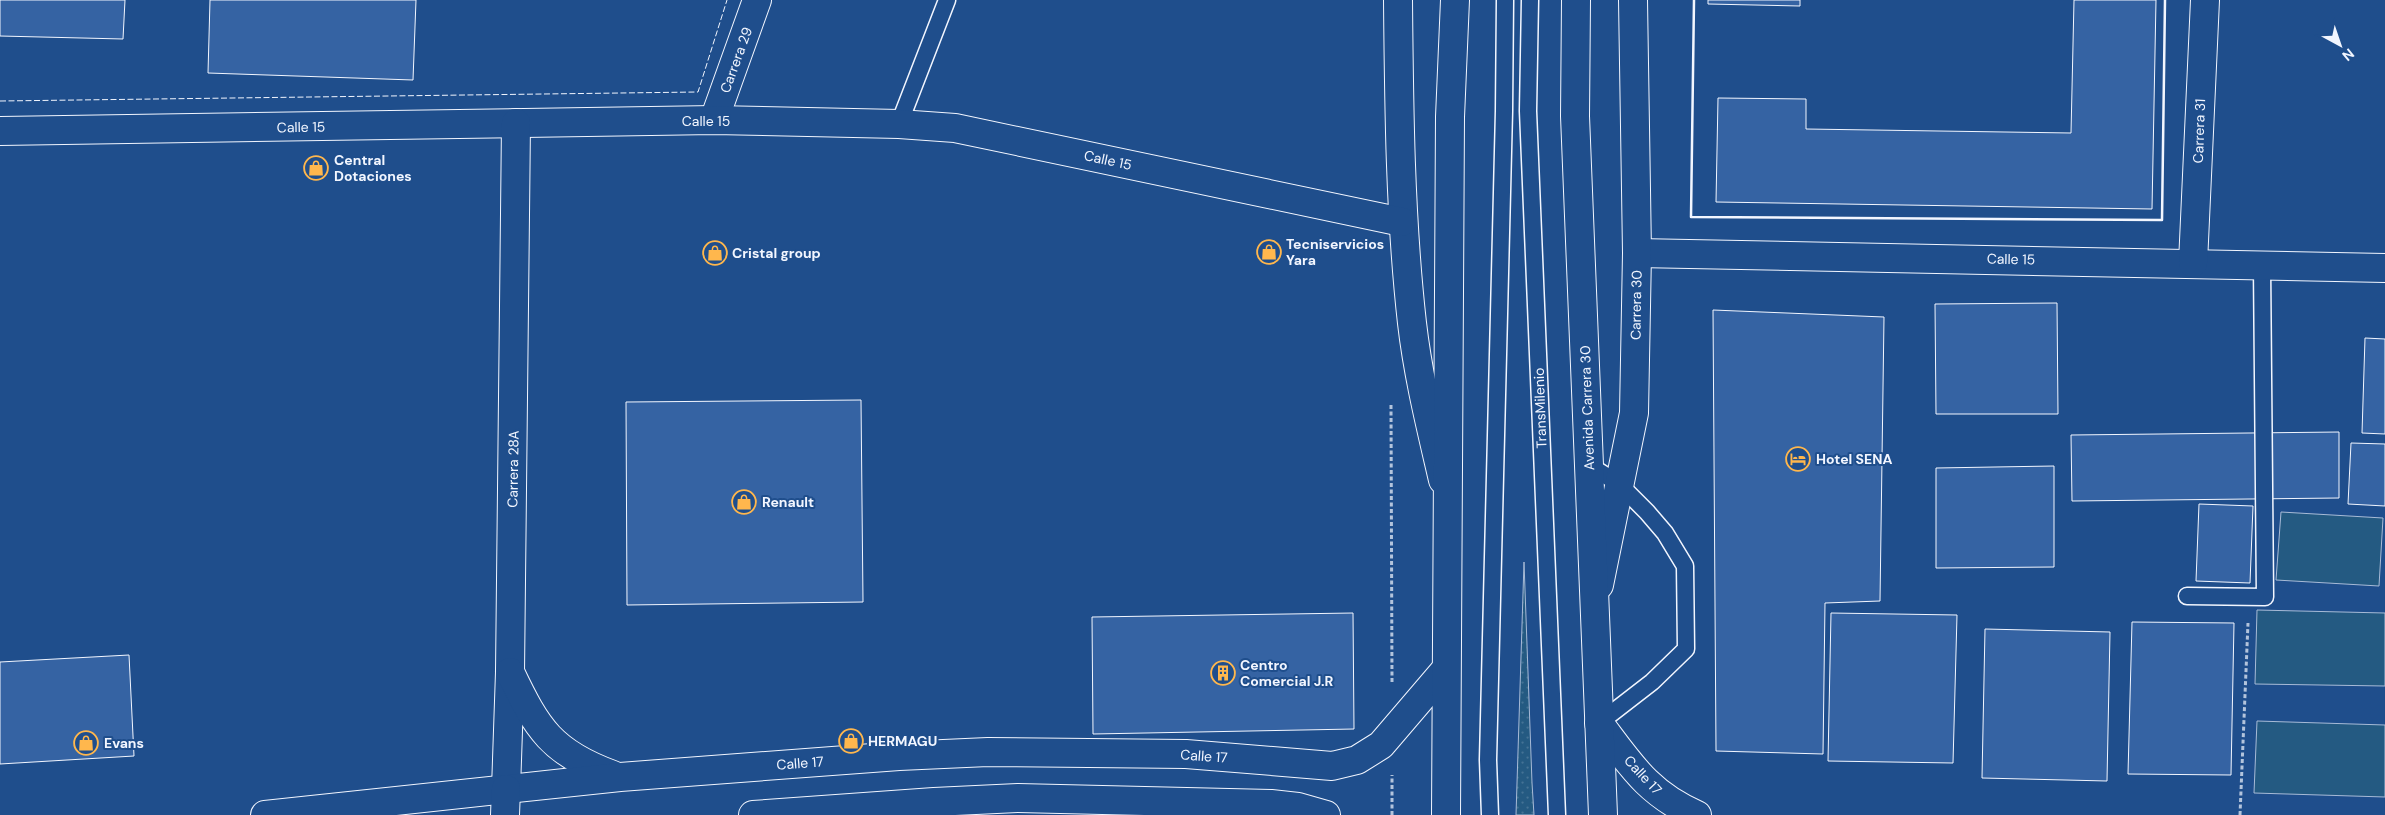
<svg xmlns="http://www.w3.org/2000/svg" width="2385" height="815" viewBox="0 0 2385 815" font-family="'DM Sans',sans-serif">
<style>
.grass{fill:url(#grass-dots);stroke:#a8bbd7}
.pitch{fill:#245a82;stroke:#a8bbd7}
.building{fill:#3563a3;stroke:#f2f6ff}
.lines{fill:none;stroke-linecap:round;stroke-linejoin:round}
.lane-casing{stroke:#f2f6ff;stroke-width:19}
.street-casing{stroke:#f2f6ff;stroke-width:30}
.secondary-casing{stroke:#f2f6ff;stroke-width:30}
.highway-casing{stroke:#f2f6ff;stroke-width:30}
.path{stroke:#b3c4dc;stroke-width:3;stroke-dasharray:4 2.5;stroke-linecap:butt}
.lane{stroke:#1f4e8c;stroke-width:16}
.street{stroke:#1f4e8c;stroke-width:28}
.secondary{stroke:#1f4e8c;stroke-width:28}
.highway{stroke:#1f4e8c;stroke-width:28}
.fence{stroke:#f2f6ff;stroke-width:1;stroke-dasharray:6 2.5;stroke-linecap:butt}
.wall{stroke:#f2f6ff;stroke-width:2.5}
.labels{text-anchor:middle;stroke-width:4;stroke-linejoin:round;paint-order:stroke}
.street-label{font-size:14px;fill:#f2f6ff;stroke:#1f4e8c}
.poi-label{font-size:14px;font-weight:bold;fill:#f2f6ff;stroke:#1f4e8c;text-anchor:start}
</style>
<defs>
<pattern id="grass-dots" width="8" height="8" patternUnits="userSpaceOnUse" patternTransform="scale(1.25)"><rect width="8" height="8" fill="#245a82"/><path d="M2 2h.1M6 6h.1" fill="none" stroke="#447295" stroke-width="1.8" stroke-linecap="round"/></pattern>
</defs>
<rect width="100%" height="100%" fill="#1f4e8c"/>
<polygon class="grass" points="1524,562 1532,783 1534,815 1516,815"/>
<g class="pitch">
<polygon points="2281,512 2383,518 2379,586 2276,580"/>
<polygon points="2257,610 2385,613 2385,686 2255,684"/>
<polygon points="2257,721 2385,725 2385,797 2254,793"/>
</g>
<g class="building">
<polygon points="0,0 125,0 123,39 0,36"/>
<polygon points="210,0 416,0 413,80 208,73"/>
<polygon points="1708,0 1800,0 1800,6 1708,4"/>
<polygon points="2074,0 2156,0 2152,209 1716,202 1718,98 1806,99 1806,129 2071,133"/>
<polygon points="2057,303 2058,414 1936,414 1935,304"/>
<polygon points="1713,310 1884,317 1880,601 1825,603 1823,754 1716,751"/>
<polygon points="2365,338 2385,339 2385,434 2362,433"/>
<polygon points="861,400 863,602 627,605 626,402"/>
<polygon points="2339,432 2339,498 2072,501 2071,435"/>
<polygon points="2351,443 2385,444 2385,506 2348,504"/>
<polygon points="2054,466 2054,567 1936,568 1936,468"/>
<polygon points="2199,504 2253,506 2250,583 2196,581"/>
<polygon points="1353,613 1354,729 1093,734 1092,617"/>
<polygon points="1831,613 1957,615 1953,763 1828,761"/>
<polygon points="2132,622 2234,623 2231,775 2128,774"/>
<polygon points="1985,629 2110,632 2107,781 1982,778"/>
<polygon points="129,655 134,756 0,764 0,662"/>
</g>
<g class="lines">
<g class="lane-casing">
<g id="lane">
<polyline points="1530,0 1528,111 1557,815"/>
<polyline points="899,124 947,0"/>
<polyline points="1589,465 1619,484 1647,512 1665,533 1685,566 1686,649 1652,682 1599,723"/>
<polyline points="2187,596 2265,597 2262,265"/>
<polyline points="1490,815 1488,760 1504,111 1505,0"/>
</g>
</g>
<g class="street-casing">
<g id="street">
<path d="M1398 0C1399 108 1400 216 1412 323 1418 376 1431 428 1443 480"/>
<polyline points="714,120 757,0"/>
<polyline points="0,131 714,120 899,124 955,128 1402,222"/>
<polyline points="1637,253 2385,268"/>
<polyline points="2193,263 2205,0"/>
<polyline points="1599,585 1634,413 1637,253 1633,0"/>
<polyline points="506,789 510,672 516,123"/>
</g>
</g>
<g class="secondary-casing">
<g id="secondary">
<path d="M510 672C537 729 552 753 613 775"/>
<path d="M1599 723C1630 764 1648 794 1697 815"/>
<polyline points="265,815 620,777 899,756 988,752 1186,754 1332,766 1357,760 1381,745 1446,669"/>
<polyline points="505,815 506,789"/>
<polyline points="753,815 934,802 1018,798 1271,804 1298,807 1326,815"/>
</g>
</g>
<g class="highway-casing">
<g id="highway">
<polyline points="1576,0 1575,116 1603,815"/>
<polyline points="1446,815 1450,117 1455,0"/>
</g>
</g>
<g class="path">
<polyline points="1391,405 1392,682"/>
<polyline points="1392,815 1392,775"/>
<polyline points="2240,815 2248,623"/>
</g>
<use href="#lane" class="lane"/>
<use href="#street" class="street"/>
<use href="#secondary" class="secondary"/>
<use href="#highway" class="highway"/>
<polyline class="fence" points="0,101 698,92 727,0"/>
<polyline class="wall" points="1694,0 1691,217 2162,220 2165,0"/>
</g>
<defs>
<g id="shop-ring" transform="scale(1.25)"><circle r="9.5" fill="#1f4e8c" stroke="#ffb74d" stroke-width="1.5"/><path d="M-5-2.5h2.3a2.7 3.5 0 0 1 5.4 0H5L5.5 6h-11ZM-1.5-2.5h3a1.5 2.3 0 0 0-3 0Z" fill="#ffb74d"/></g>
<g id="hotel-ring" transform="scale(1.25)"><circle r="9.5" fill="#1f4e8c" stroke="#ffb74d" stroke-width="1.5"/><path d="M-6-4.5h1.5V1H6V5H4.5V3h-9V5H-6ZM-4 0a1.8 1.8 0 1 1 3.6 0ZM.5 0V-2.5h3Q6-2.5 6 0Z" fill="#ffb74d"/></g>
<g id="building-ring" transform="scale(1.25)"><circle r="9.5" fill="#1f4e8c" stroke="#ffb74d" stroke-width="1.5"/><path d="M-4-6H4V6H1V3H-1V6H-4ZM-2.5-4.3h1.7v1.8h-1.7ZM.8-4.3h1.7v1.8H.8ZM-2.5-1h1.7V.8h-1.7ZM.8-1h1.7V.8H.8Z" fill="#ffb74d"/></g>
</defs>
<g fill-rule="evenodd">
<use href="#shop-ring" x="316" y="168"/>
<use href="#shop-ring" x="1269" y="252"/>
<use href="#shop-ring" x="715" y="253"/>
<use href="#hotel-ring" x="1798" y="459"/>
<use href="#shop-ring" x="744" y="502"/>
<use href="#building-ring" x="1223" y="673"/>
<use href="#shop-ring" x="851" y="741"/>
<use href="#shop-ring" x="86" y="743"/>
</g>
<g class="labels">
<g class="street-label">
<text transform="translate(736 60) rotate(-70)" y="5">Carrera 29</text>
<text x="706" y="126">Calle 15</text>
<text transform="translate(301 127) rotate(-1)" y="5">Calle 15</text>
<text transform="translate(2199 131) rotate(-88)" y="5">Carrera 31</text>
<text transform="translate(1108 160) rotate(12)" y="5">Calle 15</text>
<text transform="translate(2011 259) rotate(1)" y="5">Calle 15</text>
<text transform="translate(1636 305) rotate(-89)" y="5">Carrera 30</text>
<text transform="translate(1540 408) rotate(-92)" y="5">TransMilenio</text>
<text transform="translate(1587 408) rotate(-92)" y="5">Avenida Carrera 30</text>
<text transform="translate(513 469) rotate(-89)" y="5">Carrera 28A</text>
<text transform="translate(1204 756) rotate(4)" y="5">Calle 17</text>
<text transform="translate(800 763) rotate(-4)" y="5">Calle 17</text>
<text transform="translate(1643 775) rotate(47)" y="5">Calle 17</text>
</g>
<g class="poi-label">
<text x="334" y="165">Central<tspan x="334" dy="16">Dotaciones</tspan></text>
<text x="1286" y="249">Tecniservicios<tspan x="1286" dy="16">Yara</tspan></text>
<text x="732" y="258">Cristal group</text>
<text x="1816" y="464">Hotel SENA</text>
<text x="762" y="507">Renault</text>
<text x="1240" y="670">Centro<tspan x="1240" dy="16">Comercial J.R</tspan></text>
<text x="868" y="746">HERMAGU</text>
<text x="104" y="748">Evans</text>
</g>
</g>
<g transform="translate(2340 45) rotate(140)" stroke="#1f4e8c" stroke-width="4" paint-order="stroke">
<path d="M0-4L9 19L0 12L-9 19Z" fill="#f2f6ff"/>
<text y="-8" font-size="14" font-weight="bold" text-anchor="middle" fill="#f2f6ff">N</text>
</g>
</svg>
